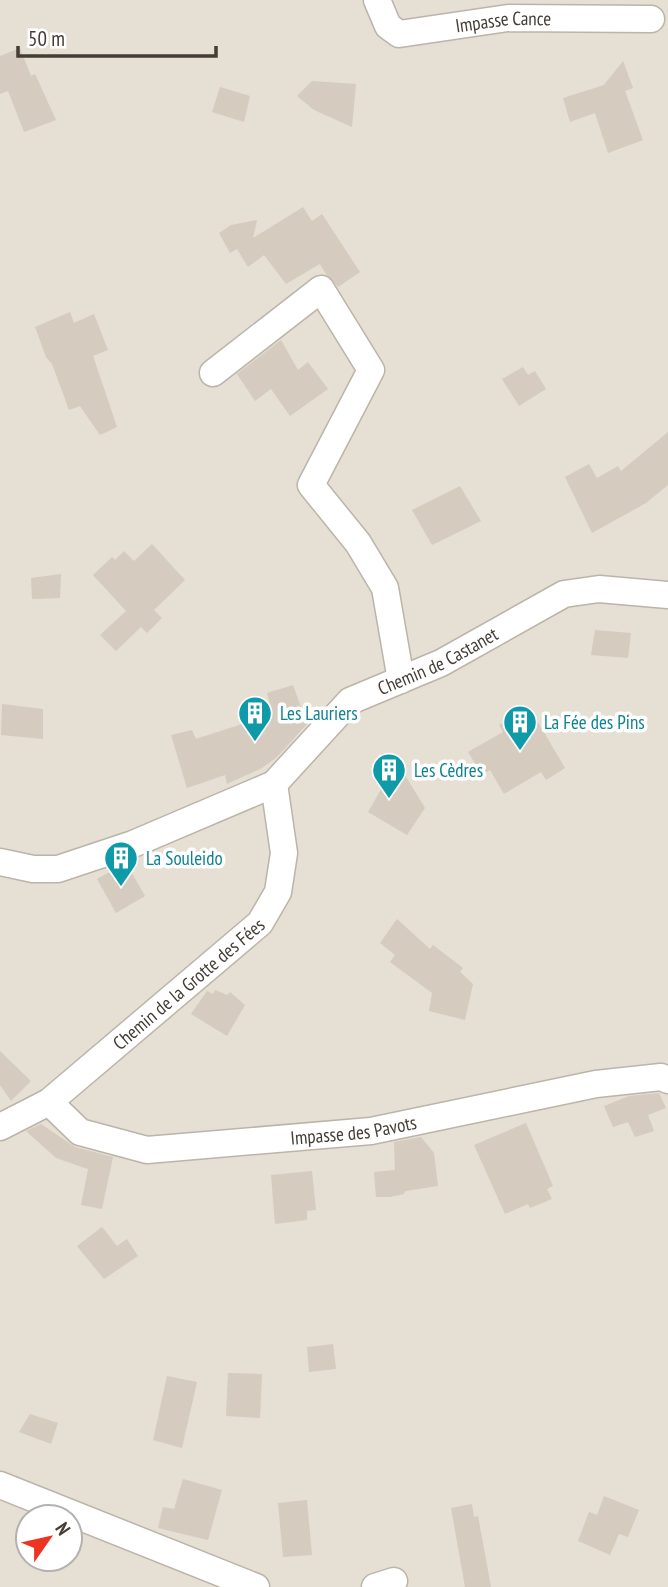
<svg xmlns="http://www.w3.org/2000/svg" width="668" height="1587" viewBox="0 0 668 1587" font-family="'PT Sans Narrow',sans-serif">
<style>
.residential{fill:#e5dfd4;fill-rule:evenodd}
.building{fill:#d5cbbf}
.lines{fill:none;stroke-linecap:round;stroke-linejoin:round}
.minor-casing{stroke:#bcb4a9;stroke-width:29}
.minor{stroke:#fff;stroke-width:26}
.labels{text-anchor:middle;stroke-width:7;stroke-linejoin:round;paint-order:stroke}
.street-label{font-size:19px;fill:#443d35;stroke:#fff}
.culture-label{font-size:19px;fill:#0d838f;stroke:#fff;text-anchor:start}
</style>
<rect width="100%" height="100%" fill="#f2ede6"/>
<path class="residential" d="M0 0H668V1587H0ZM28 1517H70V1559H28Z"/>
<g class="building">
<polygon points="20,48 31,76 35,74 56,120 24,132 8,91 0,94 0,56"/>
<polygon points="623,61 633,88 625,91 643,140 608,153 595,113 570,122 563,98 604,85"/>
<polygon points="312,81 356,84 352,127 314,110 297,96"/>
<polygon points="220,87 250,96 244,122 212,112"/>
<polygon points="303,207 312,221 322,214 360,272 338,287 326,274 320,264 286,284 264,255 248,267 237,249 230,253 219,233 231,225 257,220 253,238"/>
<polygon points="70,312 74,323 94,314 108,350 93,356 117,427 100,435 80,406 69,410 52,364 46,357 35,327"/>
<polygon points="281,340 298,370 308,362 328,389 290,416 271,389 255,401 237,374"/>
<polygon points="523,367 528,375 535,371 546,389 519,406 502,379"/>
<polygon points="668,432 668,485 646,503 592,533 565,477 589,464 597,478 618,466 621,471"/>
<polygon points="460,486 481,521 432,545 412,510"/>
<polygon points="152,544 185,580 154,610 162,618 147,633 141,627 116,651 100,635 126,611 93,575 112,557 115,560 124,551 134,561"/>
<polygon points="61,574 60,598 32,599 31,578"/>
<polygon points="595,630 631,633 628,658 591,655"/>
<polygon points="293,685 307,724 277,757 262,768 227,784 225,775 187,788 171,735 192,730 196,739 273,714 267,693"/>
<polygon points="2,704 43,709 43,739 1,735"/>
<polygon points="529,707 565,768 546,780 541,772 504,794 490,770 482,775 468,752 503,732 499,725"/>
<polygon points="397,762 425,808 407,835 368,812"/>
<polygon points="126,863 145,896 116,913 97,879"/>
<polygon points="397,919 430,949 433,945 463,968 460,972 473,984 465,1020 429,1011 432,993 390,962 395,955 380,943"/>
<polygon points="215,990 227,995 230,992 245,1005 227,1036 191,1014 207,991 213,994"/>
<polygon points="0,1051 31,1081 11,1101 0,1085"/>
<polygon points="659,1093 666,1108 648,1115 654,1131 635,1137 628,1122 613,1127 604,1106 629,1096"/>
<polygon points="526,1123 553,1186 547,1189 552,1199 530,1208 528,1204 505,1214 474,1145"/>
<polygon points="41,1124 75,1147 113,1157 102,1209 81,1205 88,1169 56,1158 26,1131"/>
<polygon points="421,1137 434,1153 438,1186 405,1191 404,1194 390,1197 376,1197 374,1172 395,1170 394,1142"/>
<polygon points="312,1171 316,1210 307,1211 307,1220 275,1224 271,1175"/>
<polygon points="102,1227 117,1246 127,1239 138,1256 104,1279 77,1246"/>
<polygon points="333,1344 336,1369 309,1372 307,1347"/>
<polygon points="228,1373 262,1374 260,1418 226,1416"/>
<polygon points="167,1376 197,1382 182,1448 153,1440"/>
<polygon points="30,1414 58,1423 51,1444 19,1432"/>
<polygon points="183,1479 222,1490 208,1540 158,1528 163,1507 174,1509"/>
<polygon points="604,1496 639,1510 628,1537 619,1534 610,1555 578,1541 589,1512 597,1515"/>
<polygon points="307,1500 312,1555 283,1557 278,1503"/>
<polygon points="472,1504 474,1517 478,1516 491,1587 465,1587 451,1508"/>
</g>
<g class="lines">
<g class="minor-casing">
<g id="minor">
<path id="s1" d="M377 0 388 26 399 34 508 18 651 19"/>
<polyline points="213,373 321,289 371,370 311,485 358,543 385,588 401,680"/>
<path id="s2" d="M0 862 33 869H58L133 844 274 784 350 701 441 663 564 594 599 589 668 595"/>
<path id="s3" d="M49 1102 80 1132 147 1150 371 1131 596 1084 661 1077 668 1080"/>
<path id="s4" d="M0 1127 49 1102 260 923 278 892 284 853 274 784"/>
<polyline points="0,1485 256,1587"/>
<polyline points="375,1587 394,1581"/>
</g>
</g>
<use href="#minor" class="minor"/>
</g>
<defs>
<g id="building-pin" transform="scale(1.75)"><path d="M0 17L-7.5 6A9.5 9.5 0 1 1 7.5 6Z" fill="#0f9aa8" stroke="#fff"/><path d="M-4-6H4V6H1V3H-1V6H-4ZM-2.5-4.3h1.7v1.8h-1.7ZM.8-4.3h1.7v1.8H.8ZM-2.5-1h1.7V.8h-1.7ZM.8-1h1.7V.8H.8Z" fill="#fff"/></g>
</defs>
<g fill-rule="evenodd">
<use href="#building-pin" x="255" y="713"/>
<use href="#building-pin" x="520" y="722"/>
<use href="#building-pin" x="389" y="770"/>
<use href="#building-pin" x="121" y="858"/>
</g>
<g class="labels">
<g class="street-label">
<text dy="7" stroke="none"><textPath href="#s1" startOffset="147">Impasse Cance</textPath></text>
<text dy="7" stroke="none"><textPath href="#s2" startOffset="500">Chemin de Castanet</textPath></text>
<text dy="7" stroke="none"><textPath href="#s4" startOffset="238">Chemin de la Grotte des Fées</textPath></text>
<text dy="7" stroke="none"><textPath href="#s3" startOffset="320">Impasse des Pavots</textPath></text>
</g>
<g class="culture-label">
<text x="280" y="720">Les Lauriers</text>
<text x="544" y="729">La Fée des Pins</text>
<text x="414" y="777">Les Cèdres</text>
<text x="146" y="865">La Souleido</text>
</g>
</g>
<g transform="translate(49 1538) rotate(56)"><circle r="33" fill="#ffffff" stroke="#b4b1ae" stroke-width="2"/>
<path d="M0-5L12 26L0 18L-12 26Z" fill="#ec3422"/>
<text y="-10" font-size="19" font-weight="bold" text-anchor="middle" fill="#443d35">N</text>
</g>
<path d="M18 46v10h198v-10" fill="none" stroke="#443d35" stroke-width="3.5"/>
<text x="28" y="46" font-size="21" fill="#443d35" stroke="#ffffff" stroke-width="5" paint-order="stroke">50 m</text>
</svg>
